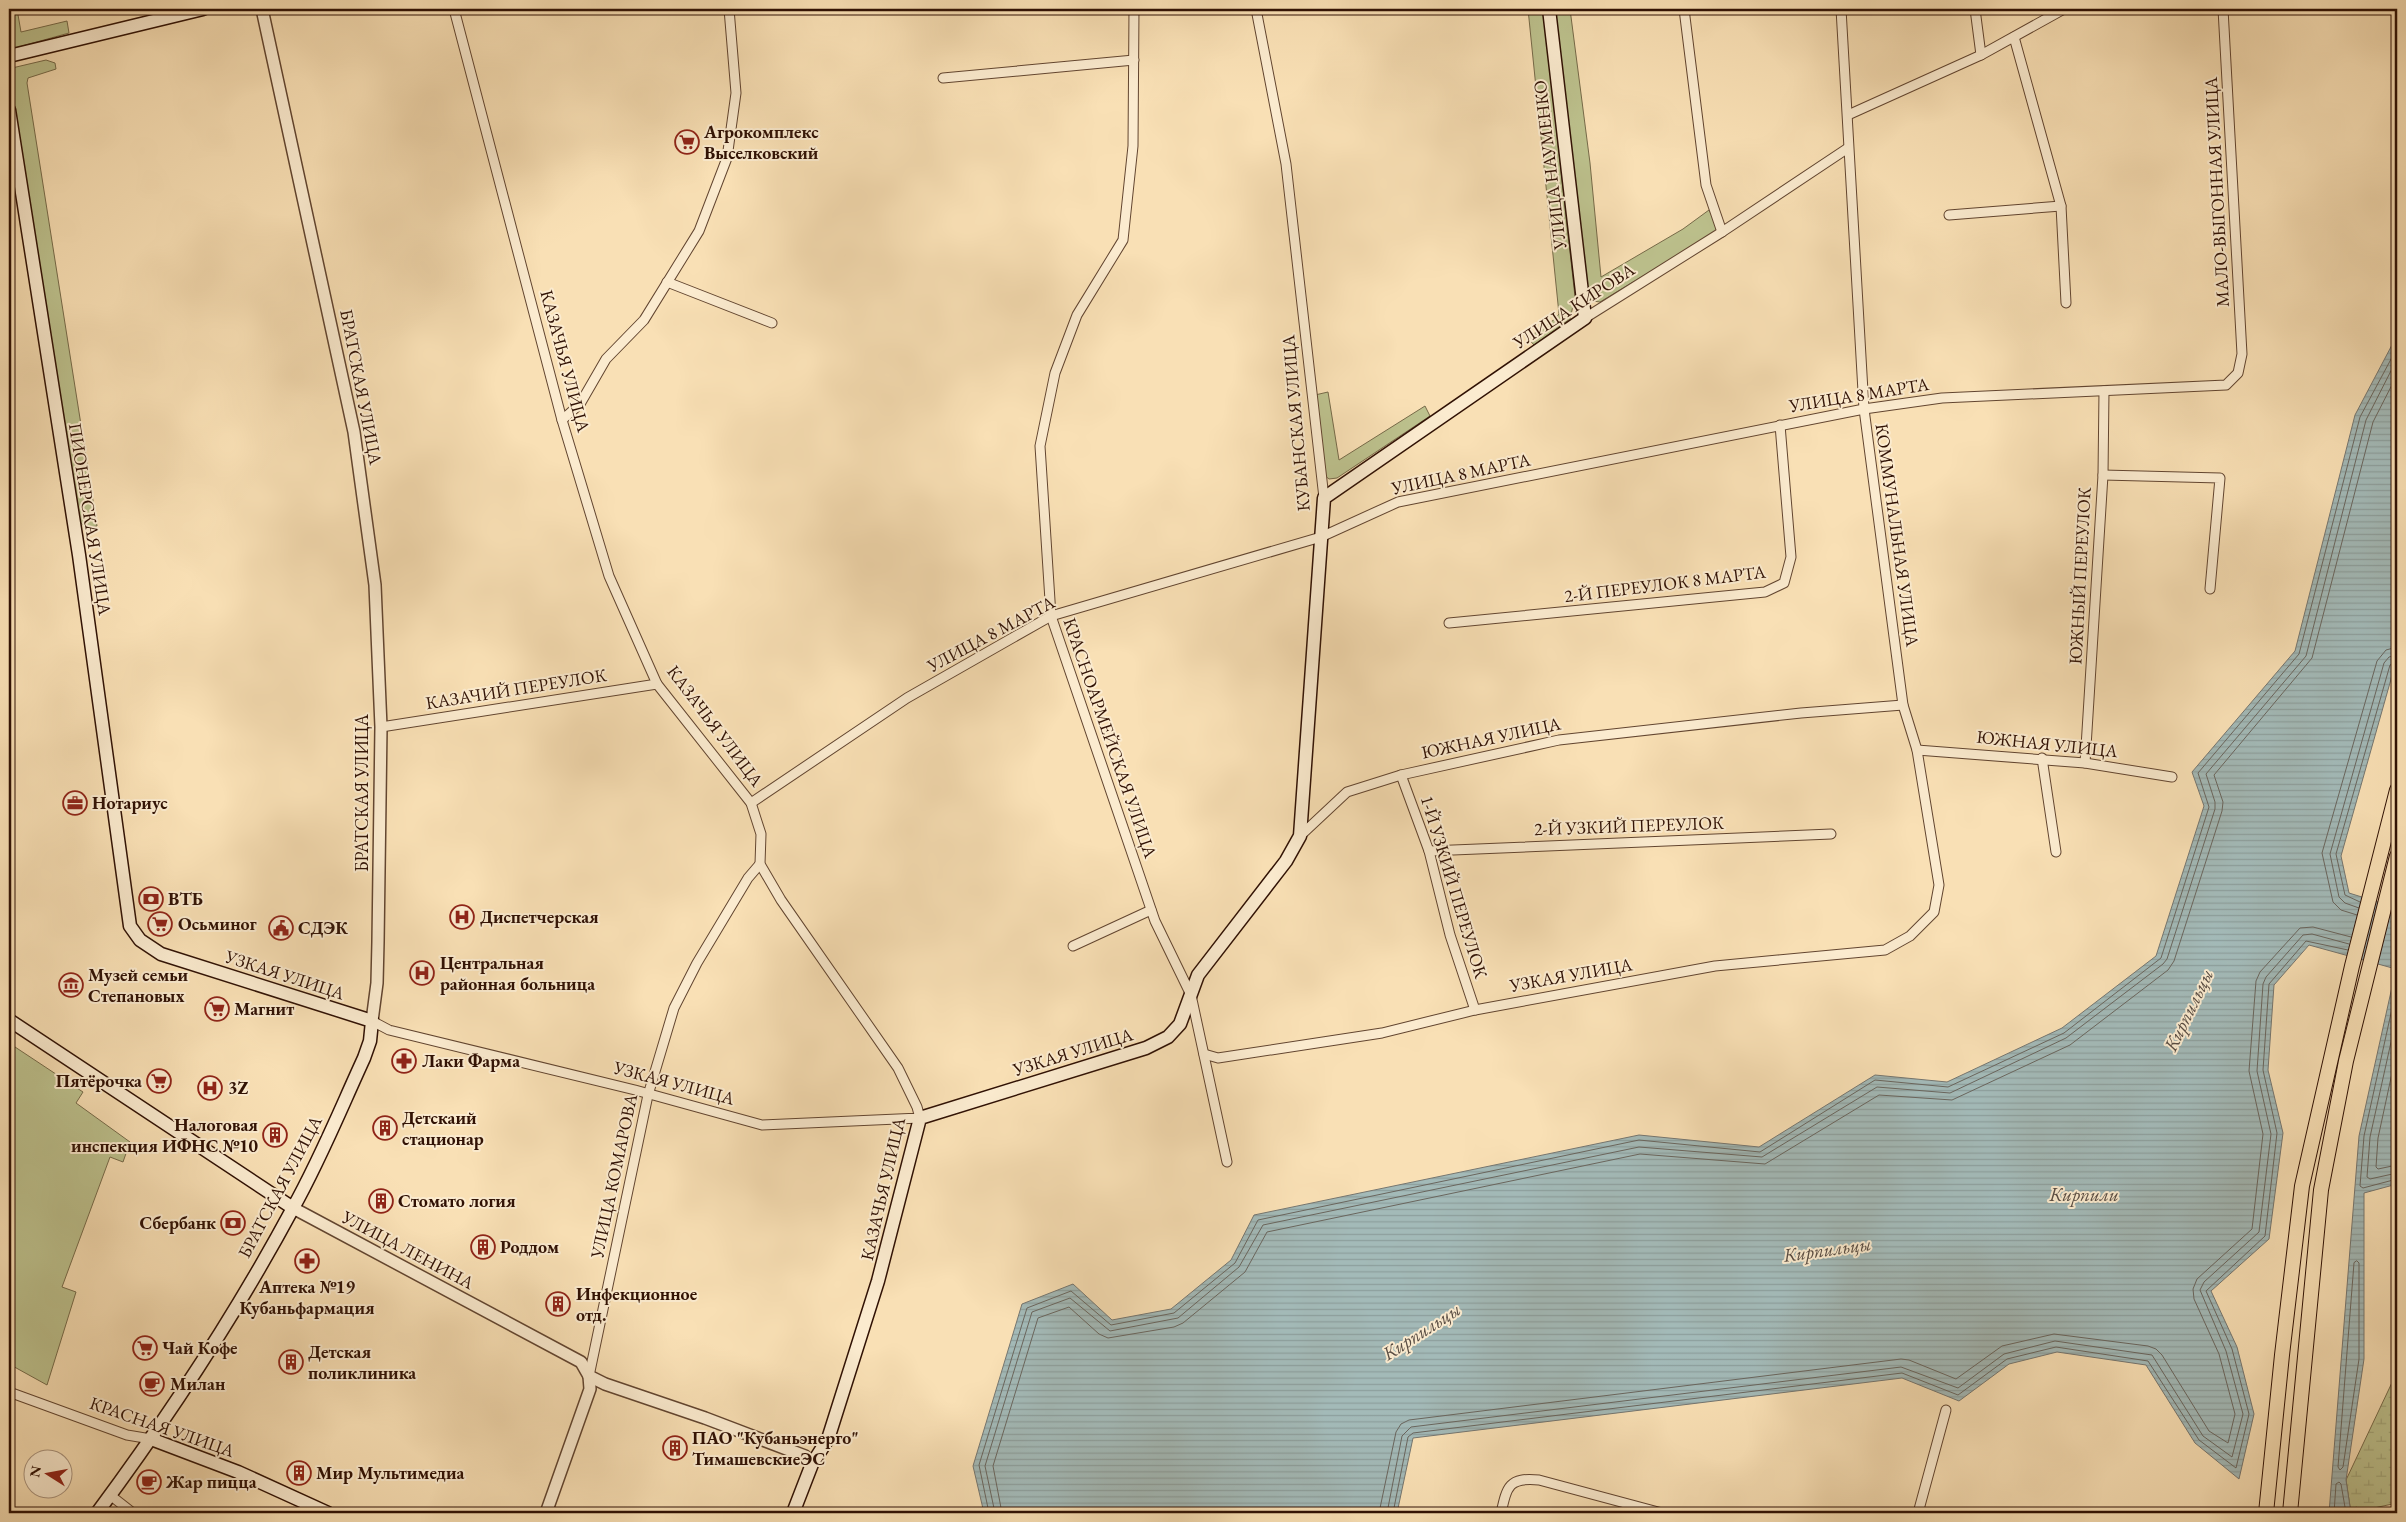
<svg xmlns="http://www.w3.org/2000/svg" width="2406" height="1522" viewBox="0 0 2406 1522" font-family="'EB Garamond',serif">
<style>
.green{fill:#bdc28e;stroke:#766a49}
.wetland{fill:url(#wetland-marsh);stroke:#766a49}
.water{fill:url(#water-rules);stroke:#757670}
.lines{fill:none;stroke-linecap:round;stroke-linejoin:round}
.shore{stroke:#6a665e;stroke-width:1}
.minor-casing{stroke:#624530;stroke-width:11}
.tertiary-casing{stroke:#624530;stroke-width:14}
.secondary-casing{stroke:#301104;stroke-width:15}
.primary-casing{stroke:#301104;stroke-width:16}
.minor{stroke:#fbebcf;stroke-width:9}
.tertiary{stroke:#fbebcf;stroke-width:11}
.secondary{stroke:#fbebcf;stroke-width:12}
.primary{stroke:#f9e0b5;stroke-width:14}
.labels{text-anchor:middle;stroke-width:4;stroke-linejoin:round;paint-order:stroke}
.poi-label{font-size:18px;font-weight:bold;fill:#301104;stroke:#fbebcf;text-anchor:start}
.street-label{font-size:18px;fill:#301104;stroke:#fbebcf}
.water-label{font-size:19px;font-style:italic;fill:#584c43;stroke:#fbebcf}
</style>
<defs>
<pattern id="wetland-marsh" width="20" height="14" patternUnits="userSpaceOnUse" patternTransform="scale(1.25)"><rect width="20" height="14" fill="#bdc28e"/><path d="M1 5h8M5 5V1M11 12h8M15 12V8" fill="none" stroke="#a3a679"/></pattern>
<pattern id="water-rules" width="6" height="5" patternUnits="userSpaceOnUse" patternTransform="scale(1.25)"><rect width="6" height="5" fill="#a3bab8"/><path d="M0 2.5h6" fill="none" stroke="#8d9f9d"/></pattern>
</defs>
<rect width="100%" height="100%" fill="#f9e0b5"/>
<filter id="stains"><feTurbulence type="fractalNoise" baseFrequency=".004" numOctaves="4"/><feColorMatrix values="0 0 0 0 .2 0 0 0 0 .09 0 0 0 0 .02 0 0 0 .5 -.17"/></filter>
<radialGradient id="worn" r=".72"><stop offset=".6" stop-color="#630" stop-opacity="0"/><stop offset="1" stop-color="#630" stop-opacity=".3"/></radialGradient>
<g class="green">
<polygon points="9,9 17,9 21,32 67,21 69,33 15,48 9,44"/>
<polygon points="1528,9 1543,9 1575,297 1570,319 1534,345 1528,338 1555,319 1559,314"/>
<polygon points="1554,9 1570,9 1590,163 1601,277 1683,229 1709,210 1717,225 1716,232 1600,302 1593,301 1587,297"/>
<path d="M46 60 55 63 56 69 28 78 27 83 97 526C89 527 84 528 79 521L9 75 12 68Z"/>
<polygon points="1328,392 1339,460 1425,406 1430,416 1337,478 1329,479 1324,475 1315,395"/>
<polygon points="9,1043 83,1092 76,1103 130,1142 123,1162 110,1157 62,1287 76,1292 47,1385 9,1364"/>
</g>
<polygon class="wetland" points="2397,1372 2397,1503 2351,1513 2346,1480"/>
<polygon class="water" points="2393,343 2397,343 2397,658 2341,856 2349,893 2397,908 2397,1184 2364,1193 2364,1359 2346,1480 2351,1513 2329,1513 2359,1136 2396,969 2309,945 2274,985 2268,1070 2283,1133 2269,1239 2211,1291 2237,1347 2254,1414 2239,1479 2195,1443 2146,1365 2057,1352 2009,1364 1959,1401 1902,1378 1413,1438 1397,1513 984,1513 973,1466 1022,1304 1073,1284 1112,1320 1171,1309 1231,1260 1254,1215 1639,1135 1759,1147 1875,1075 1947,1082 2062,1028 2156,956 2204,806 2192,772 2295,651 2355,415"/>
<g class="lines">
<g class="shore">
<polyline points="2360,902 2345,895 2336,854 2390,665 2397,661"/>
<polyline points="2359,908 2345,903 2339,897 2330,854 2384,663 2389,657 2397,655"/>
<polyline points="2357,915 2341,910 2333,902 2322,853 2377,661 2386,650 2397,647"/>
<polyline points="2397,986 2364,1136 2360,1186 2363,1188 2397,1179"/>
<polyline points="2397,1015 2370,1137 2367,1177 2370,1179 2397,1173"/>
<polyline points="2397,1050 2378,1138 2376,1167 2378,1169 2397,1165"/>
<polygon points="2357,1261 2359,1263 2359,1359 2343,1467 2340,1470 2338,1467 2354,1263"/>
<polyline points="989,1513 979,1465 1027,1308 1071,1291 1111,1325 1174,1313 1235,1263 1258,1220 1639,1140 1760,1152 1875,1080 1948,1087 2064,1033 2161,958 2209,807 2198,773 2299,654 2360,417 2397,348"/>
<polyline points="995,1513 985,1466 1032,1312 1070,1298 1110,1331 1178,1318 1239,1267 1263,1225 1639,1147 1762,1157 1877,1087 1950,1093 2066,1038 2163,964 2167,959 2215,809 2215,802 2206,774 2306,656 2366,420 2397,359"/>
<polyline points="1002,1513 993,1466 1038,1318 1069,1307 1099,1334 1108,1338 1174,1327 1183,1323 1245,1272 1267,1232 1640,1154 1765,1164 1879,1095 1952,1100 2070,1045 2168,970 2174,961 2222,811 2223,802 2214,775 2312,658 2373,422 2397,375"/>
<polyline points="1379,1513 1396,1432 1401,1424 1409,1420 1901,1359 1909,1360 1956,1379 2002,1346 2054,1334 2148,1346 2156,1349 2162,1355 2209,1431 2228,1443 2235,1414 2219,1354 2194,1299 2193,1289 2197,1279 2252,1229 2263,1134 2249,1071 2256,981 2260,972 2300,928 2313,927 2351,937"/>
<polyline points="1387,1513 1402,1436 1411,1427 1901,1367 1958,1388 2004,1354 2055,1341 2152,1355 2203,1436 2232,1457 2243,1414 2226,1351 2200,1290 2204,1282 2259,1232 2271,1134 2257,1071 2263,984 2266,977 2303,935 2312,934 2349,944"/>
<polyline points="1393,1513 1408,1437 1413,1433 1902,1373 1958,1395 2007,1359 2056,1347 2148,1361 2199,1440 2236,1468 2249,1414 2232,1349 2206,1291 2265,1236 2277,1133 2263,1070 2269,984 2306,941 2348,950"/>
<polyline points="2334,1513 2336,1484 2339,1482 2341,1484 2346,1513"/>
</g>
<g class="minor-casing">
<g id="minor">
<polyline points="1134,9 1133,146 1123,240 1077,315 1055,373 1040,446 1051,616 1155,921 1191,995 1227,1162"/>
<polyline points="1256,9 1286,164 1324,498"/>
<polyline points="1684,9 1706,185 1722,232"/>
<polyline points="1975,9 1981,55"/>
<polyline points="2014,37 2061,206 2066,303"/>
<polyline points="943,78 1134,60"/>
<polyline points="1848,115 1981,55 2064,9"/>
<polyline points="1949,215 2061,206"/>
<polyline points="667,282 772,323"/>
<polyline points="1585,318 1722,232 1848,148"/>
<polyline points="562,420 580,404 606,359 644,320 699,231 727,158 736,93 729,9"/>
<polyline points="2103,475 2220,478 2210,589"/>
<polyline points="1449,623 1765,592 1784,583 1791,557 1780,425"/>
<polyline points="381,727 657,684"/>
<polyline points="1917,750 2085,763 2172,777"/>
<polyline points="2042,758 2056,852"/>
<polyline points="2085,763 2103,475 2104,391"/>
<polyline points="1401,775 1429,851 1450,935 1475,1010"/>
<polyline points="751,803 907,698 1051,616 1321,537 1398,502 1864,409 1942,398 2226,385 2238,373 2242,354 2223,9"/>
<polyline points="1300,836 1347,792 1401,775 1559,740 1801,713 1903,705"/>
<polyline points="1429,851 1831,834"/>
<polyline points="1073,946 1151,910"/>
<polyline points="372,1021 389,1030 635,1090 762,1125 920,1118 917,1107 898,1068 781,900 760,864 761,834 751,803 657,684 609,576 562,420 454,9"/>
<polyline points="1204,1054 1218,1058 1382,1033 1475,1010 1715,966 1885,950 1910,936 1934,912 1939,885 1917,750 1903,705 1864,409 1841,9"/>
<polyline points="589,1376 648,1095 674,1008 697,963 748,878 760,864"/>
<polyline points="9,1392 127,1435 151,1439"/>
<polyline points="110,1495 133,1513"/>
<path d="M1501 1513C1507 1486 1509 1477 1539 1480L1662 1513"/>
<polyline points="1918,1513 1946,1410"/>
</g>
</g>
<g class="tertiary-casing">
<g id="tertiary">
<polyline points="262,9 354,432 375,585 381,727 378,942 377,983 372,1021"/>
<polyline points="293,1208 581,1362 589,1376 605,1384 705,1418 805,1456 812,1464"/>
<polyline points="546,1513 590,1389 589,1376"/>
</g>
</g>
<g class="secondary-casing">
<g id="secondary">
<polyline points="9,56 203,9"/>
<path d="M9 110 79 555 130 926 140 940 161 954 372 1021 370 1041 364 1058C341 1108 320 1160 293 1208 236 1314 169 1416 97 1513"/>
<polyline points="9,1020 293,1208"/>
<polyline points="151,1439 238,1472 328,1513"/>
<polyline points="793,1513 812,1464 828,1439 878,1281 920,1118 1146,1048 1168,1037 1180,1024 1198,975 1286,861 1300,836 1324,498 1585,318 1549,9"/>
</g>
</g>
<g class="primary-casing">
<g id="primary">
<polyline points="2266,1513 2282,1355 2302,1186 2352,966 2397,790"/>
<polyline points="2290,1513 2321,1190 2346,1061 2397,856"/>
</g>
</g>
<use href="#minor" class="minor"/>
<use href="#tertiary" class="tertiary"/>
<use href="#secondary" class="secondary"/>
<use href="#primary" class="primary"/>
</g>
<defs>
<g id="supermarket-ring" transform="scale(1.25)"><circle r="9.5" fill="#fbebcf" stroke="#8f2418" stroke-width="1.5"/><path d="M-6-5.5h2.5l.6 2H6L4.5 2H-2.5L-4.4-4H-6ZM-1.5 3.2a1.3 1.3 0 1 0 .1 0ZM3 3.2a1.3 1.3 0 1 0 .1 0Z" fill="#8f2418"/></g>
<g id="office-ring" transform="scale(1.25)"><circle r="9.5" fill="#fbebcf" stroke="#8f2418" stroke-width="1.5"/><path d="M-6-3h4V-5.5h4V-3h4V5H-6ZM-1-4.5V-3h2v-1.5ZM-6 0V1H6V0Z" fill="#8f2418"/></g>
<g id="bank-ring" transform="scale(1.25)"><circle r="9.5" fill="#fbebcf" stroke="#8f2418" stroke-width="1.5"/><path d="M-6-4H6V4H-6ZM0-2.3a2.3 2.3 0 1 0 0 4.6a2.3 2.3 0 1 0 0-4.6Z" fill="#8f2418"/></g>
<g id="hospital-ring" transform="scale(1.25)"><circle r="9.5" fill="#fbebcf" stroke="#8f2418" stroke-width="1.5"/><path d="M-5-5h3v3.5h4V-5h3V5h-3V1.5h-4V5h-3Z" fill="#8f2418"/></g>
<g id="civic-ring" transform="scale(1.25)"><circle r="9.5" fill="#fbebcf" stroke="#8f2418" stroke-width="1.5"/><path d="M-.6-6.5H3V-4.5H.6V-3L4-1V1h2V6H-6V1h2V-1L-.6-3ZM-1.2 2.5V6h2.4V2.5Z" fill="#8f2418"/></g>
<g id="museum-ring" transform="scale(1.25)"><circle r="9.5" fill="#fbebcf" stroke="#8f2418" stroke-width="1.5"/><path d="M0-6L6-3V-2H-6V-3ZM-5-1h2V3h-2ZM-1-1h2V3h-2ZM3-1h2V3H3ZM-6 4H6V6H-6Z" fill="#8f2418"/></g>
<g id="pharmacy-ring" transform="scale(1.25)"><circle r="9.5" fill="#fbebcf" stroke="#8f2418" stroke-width="1.5"/><path d="M-2-6h4v4h4v4h-4v4h-4v-4h-4v-4h4Z" fill="#8f2418"/></g>
<g id="building-ring" transform="scale(1.25)"><circle r="9.5" fill="#fbebcf" stroke="#8f2418" stroke-width="1.5"/><path d="M-4-6H4V6H1V3H-1V6H-4ZM-2.5-4.3h1.7v1.8h-1.7ZM.8-4.3h1.7v1.8H.8ZM-2.5-1h1.7V.8h-1.7ZM.8-1h1.7V.8H.8Z" fill="#8f2418"/></g>
<g id="cafe-ring" transform="scale(1.25)"><circle r="9.5" fill="#fbebcf" stroke="#8f2418" stroke-width="1.5"/><path d="M-5.5-4.5H6V0H3Q3 3.5 0 3.5H-2.5Q-5.5 3.5-5.5 0ZM3-3.2v2h1.7v-2ZM-6 4.5H4V6H-6Z" fill="#8f2418"/></g>
</defs>
<g fill-rule="evenodd">
<use href="#supermarket-ring" x="687" y="142"/>
<use href="#office-ring" x="75" y="803"/>
<use href="#bank-ring" x="151" y="899"/>
<use href="#hospital-ring" x="462" y="917"/>
<use href="#supermarket-ring" x="160" y="924"/>
<use href="#civic-ring" x="281" y="928"/>
<use href="#hospital-ring" x="422" y="973"/>
<use href="#museum-ring" x="71" y="985"/>
<use href="#supermarket-ring" x="217" y="1009"/>
<use href="#pharmacy-ring" x="404" y="1061"/>
<use href="#supermarket-ring" x="159" y="1081"/>
<use href="#hospital-ring" x="210" y="1088"/>
<use href="#building-ring" x="385" y="1128"/>
<use href="#building-ring" x="275" y="1135"/>
<use href="#building-ring" x="381" y="1201"/>
<use href="#bank-ring" x="233" y="1223"/>
<use href="#building-ring" x="483" y="1247"/>
<use href="#pharmacy-ring" x="307" y="1261"/>
<use href="#building-ring" x="558" y="1304"/>
<use href="#supermarket-ring" x="145" y="1348"/>
<use href="#building-ring" x="291" y="1362"/>
<use href="#cafe-ring" x="152" y="1384"/>
<use href="#building-ring" x="675" y="1448"/>
<use href="#building-ring" x="299" y="1473"/>
<use href="#cafe-ring" x="149" y="1482"/>
</g>
<g class="labels">
<g class="poi-label">
<text x="704" y="138">Агрокомплекс<tspan x="704" dy="21">Выселковский</tspan></text>
<text x="92" y="809">Нотариус</text>
<text x="168" y="905">ВТБ</text>
<text x="480" y="923">Диспетчерская</text>
<text x="178" y="930">Осьминог</text>
<text x="298" y="934">СДЭК</text>
<text x="440" y="969">Центральная<tspan x="440" dy="21">районная больница</tspan></text>
<text x="88" y="981">Музей семьи<tspan x="88" dy="21">Степановых</tspan></text>
<text x="234" y="1015">Магнит</text>
<text x="422" y="1067">Лаки Фарма</text>
<text x="142" y="1087" text-anchor="end">Пятёрочка</text>
<text x="228" y="1094">3Z</text>
<text x="402" y="1124">Детскаий<tspan x="402" dy="21">стационар</tspan></text>
<text x="258" y="1131" text-anchor="end">Налоговая<tspan x="258" dy="21">инспекция ИФНС №10</tspan></text>
<text x="398" y="1207">Стомато логия</text>
<text x="216" y="1229" text-anchor="end">Сбербанк</text>
<text x="500" y="1253">Роддом</text>
<text x="307" y="1293" text-anchor="middle">Аптека №19<tspan x="307" dy="21">Кубаньфармация</tspan></text>
<text x="576" y="1300">Инфекционное<tspan x="576" dy="21">отд.</tspan></text>
<text x="162" y="1354">Чай Кофе</text>
<text x="308" y="1358">Детская<tspan x="308" dy="21">поликлиника</tspan></text>
<text x="170" y="1390">Милан</text>
<text x="692" y="1444">ПАО "Кубаньэнерго"<tspan x="692" dy="21">ТимашевскиеЭС</tspan></text>
<text x="316" y="1479">Мир Мультимедиа</text>
<text x="166" y="1488">Жар пицца</text>
</g>
<g class="street-label">
<text transform="translate(1550 165) rotate(-97)" y="6">УЛИЦА НАУМЕНКО</text>
<text transform="translate(2217 192) rotate(-93)" y="6">МАЛО-ВЫГОННАЯ УЛИЦА</text>
<text transform="translate(1574 306) rotate(-33)" y="6">УЛИЦА КИРОВА</text>
<text transform="translate(565 361) rotate(75)" y="6">КАЗАЧЬЯ УЛИЦА</text>
<text transform="translate(361 387) rotate(79)" y="6">БРАТСКАЯ УЛИЦА</text>
<text transform="translate(1859 395) rotate(-9)" y="6">УЛИЦА 8 МАРТА</text>
<text transform="translate(1296 423) rotate(-95)" y="6">КУБАНСКАЯ УЛИЦА</text>
<text transform="translate(1461 474) rotate(-12)" y="6">УЛИЦА 8 МАРТА</text>
<text transform="translate(90 519) rotate(81)" y="6">ПИОНЕРСКАЯ УЛИЦА</text>
<text transform="translate(1897 535) rotate(82)" y="6">КОММУНАЛЬНАЯ УЛИЦА</text>
<text transform="translate(2080 576) rotate(-87)" y="6">ЮЖНЫЙ ПЕРЕУЛОК</text>
<text transform="translate(1665 584) rotate(-7)" y="6">2-Й ПЕРЕУЛОК 8 МАРТА</text>
<text transform="translate(991 634) rotate(-28)" y="6">УЛИЦА 8 МАРТА</text>
<text transform="translate(516 689) rotate(-9)" y="6">КАЗАЧИЙ ПЕРЕУЛОК</text>
<text transform="translate(715 726) rotate(53)" y="6">КАЗАЧЬЯ УЛИЦА</text>
<text transform="translate(1110 738) rotate(71)" y="6">КРАСНОАРМЕЙСКАЯ УЛИЦА</text>
<text transform="translate(1491 738) rotate(-12)" y="6">ЮЖНАЯ УЛИЦА</text>
<text transform="translate(2047 744) rotate(6)" y="6">ЮЖНАЯ УЛИЦА</text>
<text transform="translate(362 793) rotate(-90)" y="6">БРАТСКАЯ УЛИЦА</text>
<text transform="translate(1629 826) rotate(-2)" y="6">2-Й УЗКИЙ ПЕРЕУЛОК</text>
<text transform="translate(1454 887) rotate(73)" y="6">1-Й УЗКИЙ ПЕРЕУЛОК</text>
<text transform="translate(285 975) rotate(18)" y="6">УЗКАЯ УЛИЦА</text>
<text transform="translate(1571 975) rotate(-10)" y="6">УЗКАЯ УЛИЦА</text>
<text transform="translate(1073 1052) rotate(-17)" y="6">УЗКАЯ УЛИЦА</text>
<text transform="translate(674 1083) rotate(15)" y="6">УЗКАЯ УЛИЦА</text>
<text transform="translate(614 1176) rotate(-78)" y="6">УЛИЦА КОМАРОВА</text>
<text transform="translate(280 1187) rotate(-62)" y="6">БРАТСКАЯ УЛИЦА</text>
<text transform="translate(883 1189) rotate(-77)" y="6">КАЗАЧЬЯ УЛИЦА</text>
<text transform="translate(408 1250) rotate(28)" y="6">УЛИЦА ЛЕНИНА</text>
<text transform="translate(162 1427) rotate(19)" y="6">КРАСНАЯ УЛИЦА</text>
</g>
<g class="water-label">
<text transform="translate(2188 1010) rotate(-64)" y="7">Кирпильцы</text>
<text x="2084" y="1201">Кирпили</text>
<text transform="translate(1827 1249) rotate(-8)" y="7">Кирпильцы</text>
<text transform="translate(1421 1331) rotate(-33)" y="7">Кирпильцы</text>
</g>
</g>
<rect width="2406" height="1522" fill="none" stroke="#f9e0b5" stroke-width="30"/>
<rect x="10" y="10" width="2386" height="1502" fill="none" stroke="#301104" stroke-width="2.5"/>
<rect x="15" y="15" width="2376" height="1492" fill="none" stroke="#301104"/>
<g transform="translate(48 1474) rotate(281)"><circle r="24" fill="#fbebcf" stroke="#aa947e"/>
<path d="M0-4L9 19L0 12L-9 19Z" fill="#8f2418"/>
<text y="-8" font-size="14" font-weight="bold" text-anchor="middle" fill="#301104">N</text>
</g>
<rect width="100%" height="100%" filter="url(#stains)"/>
<rect width="100%" height="100%" fill="url(#worn)"/>
</svg>
